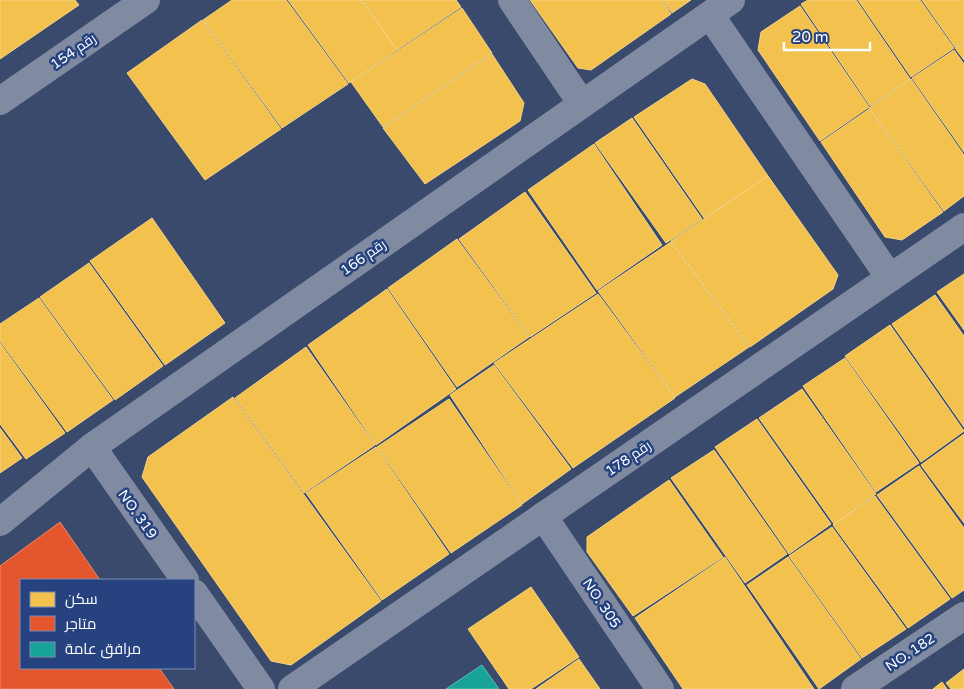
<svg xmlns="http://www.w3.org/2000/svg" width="964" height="689" viewBox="0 0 964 689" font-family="'Varela Round',Cairo,sans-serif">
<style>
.homes{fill:#f2c14e;stroke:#f6d483}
.shops{fill:#e4572e;stroke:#ec896d}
.public{fill:#17a398;stroke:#5dbfb7}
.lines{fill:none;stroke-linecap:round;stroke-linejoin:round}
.minor{stroke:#808ba2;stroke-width:28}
.labels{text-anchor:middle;stroke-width:5;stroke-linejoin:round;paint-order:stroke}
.street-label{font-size:14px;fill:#fff;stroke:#264380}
</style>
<rect width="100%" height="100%" fill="#3a4a6c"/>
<g class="homes">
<polygon points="0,0 75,0 79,5 0,59"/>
<polygon points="232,0 286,0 348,84 282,128 203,20"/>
<polygon points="288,0 361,0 397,50 349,83"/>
<polygon points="362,0 456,0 461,7 397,50"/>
<polygon points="530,0 662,0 671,14 591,70 578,68"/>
<polygon points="663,0 691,0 672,13"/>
<polygon points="808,0 856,0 910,79 870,106 801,4"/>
<polygon points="858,0 920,0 954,48 911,77"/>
<polygon points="922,0 964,0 964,41 955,47"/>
<polygon points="800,6 869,107 820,141 758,50 761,32"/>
<polygon points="462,8 492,53 383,127 351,82"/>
<polygon points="202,20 281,129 205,180 127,73"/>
<polygon points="964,42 964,60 955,48"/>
<polygon points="954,50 964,64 964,152 912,78"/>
<polygon points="492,54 524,103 520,121 425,184 383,128"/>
<polygon points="692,79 705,84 768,176 704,218 634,117"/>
<polygon points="911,79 964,155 964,196 944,211 869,108"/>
<polygon points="869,109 943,212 902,240 885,237 821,142"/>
<polygon points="632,118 702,219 666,243 595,143"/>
<polygon points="594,144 662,245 597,290 528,190"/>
<polygon points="768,176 838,275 833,289 750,347 671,241"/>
<polygon points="525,192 596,293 530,337 459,239"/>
<polygon points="152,218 225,323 165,365 90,261"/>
<polygon points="457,239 529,337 457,387 388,288"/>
<polygon points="671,242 749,347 675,397 598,291"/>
<polygon points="89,263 163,366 115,400 40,297"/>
<polygon points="964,274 964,330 937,292"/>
<polygon points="387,289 456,389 376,445 308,345"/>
<polygon points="598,294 675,398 573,468 494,363"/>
<polygon points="935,295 964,336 964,427 892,324"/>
<polygon points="39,298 113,400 67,432 0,341 0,324"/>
<polygon points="890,325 964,431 921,462 845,356"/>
<polygon points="0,343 65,433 26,459 0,424"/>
<polygon points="306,347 375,445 304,493 235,398"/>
<polygon points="845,358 919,463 876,492 803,386"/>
<polygon points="494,365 571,469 522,504 450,395"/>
<polygon points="802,389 876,494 834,524 759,418"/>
<polygon points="233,397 381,601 291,665 271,661 142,477 148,457"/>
<polygon points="449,399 522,505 451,553 377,447"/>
<polygon points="757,419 831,524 789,554 715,447"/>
<polygon points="0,428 22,458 0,473"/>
<polygon points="964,434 964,523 921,465"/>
<polygon points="376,447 449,554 382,600 306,493"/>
<polygon points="714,450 787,554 745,583 671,478"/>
<polygon points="919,466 964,528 964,590 952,598 877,495"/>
<polygon points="669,480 723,557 633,616 587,552 587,537"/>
<polygon points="875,496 950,599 908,628 833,525"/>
<polygon points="832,527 906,629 862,658 789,556"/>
<polygon points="725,557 814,689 683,689 635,618"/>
<polygon points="788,557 861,659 819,689 747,585"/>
<polygon points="531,587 579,657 531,689 509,689 468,629"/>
<polygon points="579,659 600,689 536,689"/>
<polygon points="964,669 964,689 951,689 946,683"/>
<polygon points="942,682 947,689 933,689"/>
</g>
<polygon class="shops" points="60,522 100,580 21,580 21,668 159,668 174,689 0,689 0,566"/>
<polygon class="public" points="482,665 499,689 446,689"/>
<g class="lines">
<g class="minor">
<polyline points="512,0 582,104"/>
<polyline points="710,15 890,278"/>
<polyline points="0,101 146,0"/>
<polyline points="92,447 185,580"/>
<polyline points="543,516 660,689"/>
<polyline points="0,522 92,447 731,0"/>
<polyline points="194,593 261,689"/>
<polyline points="292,689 964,227"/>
<polyline points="855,689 964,616"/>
</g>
</g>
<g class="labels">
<g class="street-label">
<text transform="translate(73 51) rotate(-35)" y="5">رقم 154</text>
<text transform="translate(363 257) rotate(-35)" y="5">رقم 166</text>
<text transform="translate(628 458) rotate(-34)" y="5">رقم 178</text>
<text transform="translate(138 514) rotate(55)" y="5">NO. 319</text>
<text transform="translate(602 603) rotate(56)" y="5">NO. 305</text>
<text transform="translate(910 652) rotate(-34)" y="5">NO. 182</text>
</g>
</g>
<rect x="20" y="579" width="175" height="90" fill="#264380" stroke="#7d8eb3"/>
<rect x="30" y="592" width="25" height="15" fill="#f2c14e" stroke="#7d8eb3"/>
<text x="65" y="604" font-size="15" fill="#ffffff">سكن</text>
<rect x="30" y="616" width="25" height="15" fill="#e4572e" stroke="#7d8eb3"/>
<text x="65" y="629" font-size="15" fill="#ffffff">متاجر</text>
<rect x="30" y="642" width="25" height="15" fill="#17a398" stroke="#7d8eb3"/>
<text x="65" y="654" font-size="15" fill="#ffffff">مرافق عامة</text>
<path d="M784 42v8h86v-8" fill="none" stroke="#ffffff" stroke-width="2.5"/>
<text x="792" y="42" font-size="15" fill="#ffffff" stroke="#264380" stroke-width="4" paint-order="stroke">20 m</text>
</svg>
